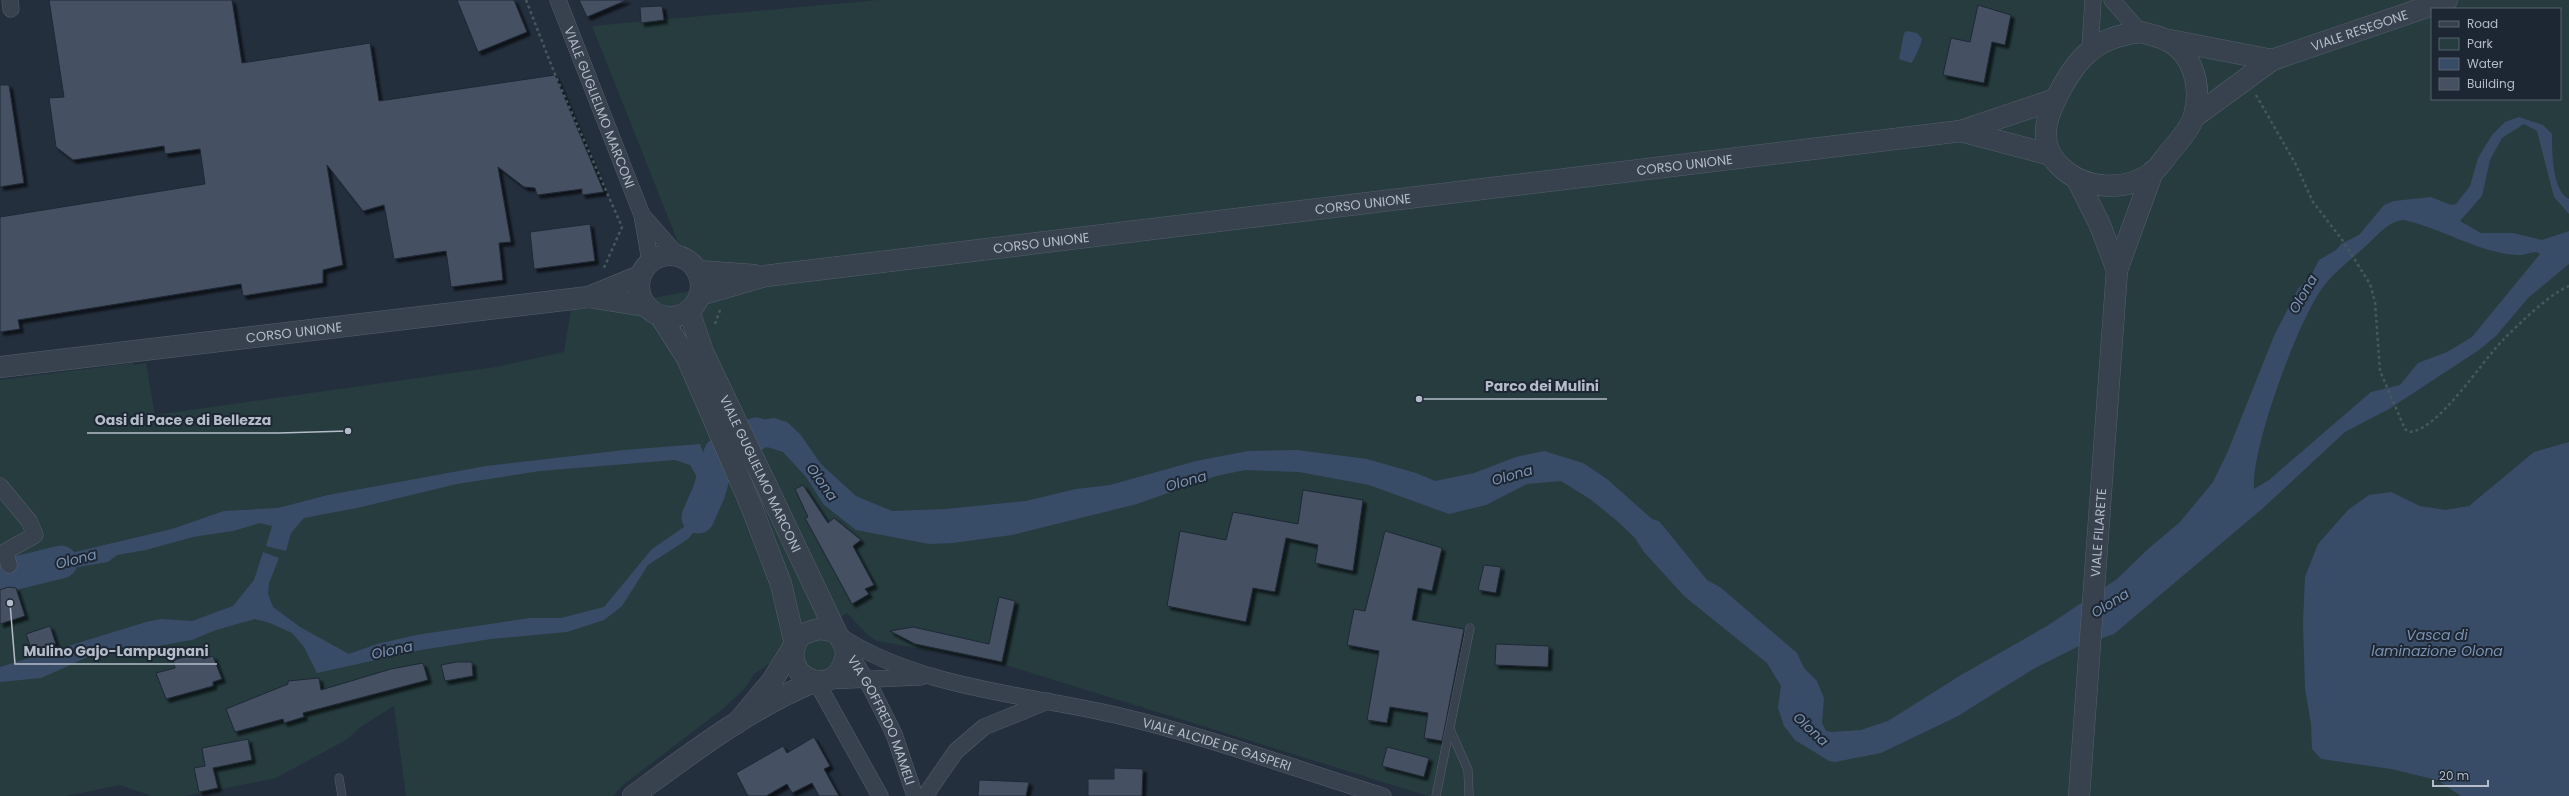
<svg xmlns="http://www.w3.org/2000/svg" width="2569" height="796" viewBox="0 0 2569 796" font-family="Poppins,sans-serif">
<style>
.green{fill:#263c3f;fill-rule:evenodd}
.water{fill:#394c67;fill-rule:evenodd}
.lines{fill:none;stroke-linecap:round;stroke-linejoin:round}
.river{stroke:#394c67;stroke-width:33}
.building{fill:#455162;stroke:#1f2835;filter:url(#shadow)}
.service-casing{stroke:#565f6c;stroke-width:9}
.minor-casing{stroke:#565f6c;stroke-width:17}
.tertiary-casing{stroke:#565f6c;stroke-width:22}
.path{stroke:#44595c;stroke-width:2.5;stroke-dasharray:3 3;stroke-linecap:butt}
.service{stroke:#38414e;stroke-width:8}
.minor{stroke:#38414e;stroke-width:16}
.tertiary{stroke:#38414e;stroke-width:21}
.labels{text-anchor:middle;stroke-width:4;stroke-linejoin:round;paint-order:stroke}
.street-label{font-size:13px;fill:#b4bcc9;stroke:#1d2633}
.water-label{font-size:14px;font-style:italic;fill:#7c92b1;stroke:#1d2633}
.leader{fill:none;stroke:#b4bcc9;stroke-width:1.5}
.callout-dot{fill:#b4bcc9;stroke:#1d2633;stroke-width:1.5}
.callout-label{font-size:14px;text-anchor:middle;font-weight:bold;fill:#b4bcc9;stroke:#1d2633;stroke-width:4;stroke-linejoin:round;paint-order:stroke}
</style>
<defs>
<filter id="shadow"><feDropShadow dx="3.5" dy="3.5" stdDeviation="1" flood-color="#0009"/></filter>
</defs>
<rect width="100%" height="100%" fill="#242f3e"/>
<path class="green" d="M878 0H2569V796H1428L993 661 877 641 868 635 847 613 819 631 832 635 842 663 810 677 797 645 754 674 745 688 724 708 623 785 613 796H406L394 706 362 726 346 740 276 778 186 796H152L120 785 66 796H0V380L133 363 134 365 146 363 155 415 496 367 564 352 571 310 589 309 697 290 592 26ZM2432 9H2560V99H2432Z"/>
<g class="water">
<path d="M1907 31 1917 33 1922 39C1922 42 1914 61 1911 63L1899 59 1904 33Z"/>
<path d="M2519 117 2543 125 2552 134C2552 151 2552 191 2569 199V214L2554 197 2537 131 2524 124 2502 138 2490 160 2482 196 2460 221 2481 233H2513L2542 240 2569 231V264L2528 298 2496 336 2479 350 2389 409 2345 432 2262 509 2114 634 2079 646 2035 668 1958 716 1881 753 1835 762 1829 761 1795 740 1784 726 1778 708 1781 686 1767 663 1684 596 1644 552 1635 538 1616 520 1590 499 1561 481 1527 484 1486 505 1449 514 1369 485 1299 472 1245 470 1216 476 1137 504 1012 535 953 543 929 544 856 530 824 505 806 477 783 452 767 447 758 451 746 422 774 418 787 422 800 434 821 464 856 496 892 511 945 509 1026 501 1076 489 1110 485 1196 461 1248 451 1297 450 1367 459 1416 473 1435 481 1474 473 1516 457 1544 451 1583 463 1607 479 1652 519 1659 521 1707 580 1720 587 1797 653 1804 668 1817 681 1824 698 1822 723 1826 731 1831 732 1861 730 1888 721 1961 675 2047 626 2117 579 2148 549 2180 522 2213 482 2228 451 2274 336 2298 289 2312 274 2319 260 2336 250 2341 244 2359 235 2384 205 2394 201 2431 197 2451 205 2456 204 2470 186 2478 158 2492 135 2505 122ZM2404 220C2441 228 2477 252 2516 255 2523 256 2530 252 2537 252L2540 254 2472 337 2447 352 2418 363 2400 385 2371 392 2269 480 2254 489C2251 448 2298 321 2323 287 2335 271 2353 258 2367 245 2378 235 2388 221 2404 220Z"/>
<polygon points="2569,442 2569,796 2461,796 2437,780 2391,769 2321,759 2312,749 2311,724 2305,688 2303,623 2305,577 2318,544 2348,510 2369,495 2391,492 2420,506 2445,510 2469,506 2534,452"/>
<polygon points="700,444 716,485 714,500 706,518 688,539 648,565 622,606 604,620 567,632 491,639 421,650 317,673 304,647 292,633 270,623 255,619 216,630 192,640 147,648 118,647 97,653 41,678 0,682 0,667 146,622 161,619 192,621 233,606 254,580 263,552 279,558 269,583 268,594 273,607 300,627 349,654 377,644 416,635 530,618 561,618 604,607 652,549 684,527 698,498 697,477 690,465 675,460 540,471 457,484 357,508 304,518 291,533 286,551 266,546 272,526 260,523 233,531 193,537 146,550 117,555 108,562 43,573 20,580 16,566 172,529 224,511 278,508 328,495 486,466 624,450"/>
<polygon points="5,569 7,581 0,584 0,570"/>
</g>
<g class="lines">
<g class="river">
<polyline points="698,517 709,492 720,454 756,434"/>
<polyline points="0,577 61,562"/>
</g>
</g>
<g class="building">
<polygon points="49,0 232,0 242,63 370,43 379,101 555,75 604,192 582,195 582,189 537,195 535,188 524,187 498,167 511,242 499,243 503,280 451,287 446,251 394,259 384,205 363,211 327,165 343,265 323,270 323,283 243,296 241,284 18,320 20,329 0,332 0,217 205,184 200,149 165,154 164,146 73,160 56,147 49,98 64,97"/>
<polygon points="457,0 514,0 527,32 478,52"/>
<polygon points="579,0 627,0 587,17"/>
<polygon points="1978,5 2011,15 2005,45 1992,42 1984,83 1943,75 1951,38 1970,42"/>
<polygon points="662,6 664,20 641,23 640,7"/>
<polygon points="0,85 9,85 24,183 0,187"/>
<polygon points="590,224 595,261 534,269 530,232"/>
<polygon points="803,485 828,523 834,518 861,540 853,546 874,585 865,589 869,594 852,604 805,518 808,517 795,489"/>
<polygon points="1303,490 1363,500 1353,571 1315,563 1318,545 1286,538 1275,592 1253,588 1246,622 1167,606 1180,531 1226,540 1233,512 1298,524"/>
<polygon points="1385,531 1442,548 1432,591 1418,588 1412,620 1464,629 1442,741 1424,738 1428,713 1390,707 1387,723 1367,720 1379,651 1347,645 1354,609 1365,611"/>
<polygon points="1484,565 1501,567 1496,593 1478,590"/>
<polygon points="8,587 16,588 25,616 0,624 0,590"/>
<polygon points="999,597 1015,601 1002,662 915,644 890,631 913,627 989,644"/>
<polygon points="50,626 56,644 32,651 26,634"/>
<polygon points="1496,644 1549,646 1548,667 1495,665"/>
<polygon points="201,653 203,659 213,656 222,679 213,682 213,686 166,699 156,673 175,668 173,660"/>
<polygon points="456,662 472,662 473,676 445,681 441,665"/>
<polygon points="423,663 428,680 303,713 304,717 284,723 283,719 235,732 226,709 288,684 288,681 319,678 321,690 391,669"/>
<polygon points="814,737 830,766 824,769 839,796 819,796 812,783 792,793 787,784 766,796 748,796 736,773 783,746 787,753"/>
<polygon points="248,739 252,760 213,768 218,788 199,792 194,768 205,766 202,748"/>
<polygon points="1387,747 1429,758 1424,777 1382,766"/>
<polygon points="1114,768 1143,769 1142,796 1088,796 1088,779 1114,779"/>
<polygon points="979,780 1029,782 1026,796 978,796"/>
</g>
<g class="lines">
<g class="service-casing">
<g id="service">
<polyline points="1450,729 1468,770 1469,796"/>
<polyline points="339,778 342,796"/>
<polyline points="1436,796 1470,628"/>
</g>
</g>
<g class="minor-casing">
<g id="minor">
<polyline points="10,0 11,9"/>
<path id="s1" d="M558 0 642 215 650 261"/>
<polyline points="2112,0 2140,32"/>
<polyline points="2090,51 2093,0"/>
<polyline points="642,215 678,256"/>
<polyline points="0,486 29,521 35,535 5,552 9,565"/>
<path id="s2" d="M838 635C921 689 1026 694 1120 716 1209 737 1296 769 1383 796"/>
<path id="s3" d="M845 646 872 690 894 734 915 796"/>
<polyline points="816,681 880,796"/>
<polyline points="826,681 921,677"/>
<polyline points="927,796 929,790 956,751 984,727 1048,701"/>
</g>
</g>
<g class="tertiary-casing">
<g id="tertiary">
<path d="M2140 32C2149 34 2158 36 2166 40 2194 53 2202 88 2194 116 2191 127 2180 140 2172 149 2166 156 2160 166 2153 172 2126 192 2085 190 2061 167 2051 158 2045 145 2046 132 2046 110 2072 65 2090 51 2104 39 2123 34 2140 32Z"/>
<polyline points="2169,40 2272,60"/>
<path id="s4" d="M2194 117 2272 60 2447 0"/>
<polyline points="1961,131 2051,155"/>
<polyline points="2077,179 2100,225 2117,270"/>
<circle cx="670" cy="286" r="31"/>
<polyline points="697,271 753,275"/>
<path id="s5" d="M700 295 765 276 1961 131 2056 99"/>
<polyline points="589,297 640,276"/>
<path id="s6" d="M689 311 703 352 837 634C845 644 849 653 843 665 828 700 775 673 800 636 814 629 823 626 837 634"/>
<polyline points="661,317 687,358 750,503 781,584 795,644 772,681 737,723"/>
<path id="s7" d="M0 367 589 297 645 306"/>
<path d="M633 796C690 754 751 707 816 681"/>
<path id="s8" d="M2079 796 2117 270 2153 171"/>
</g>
</g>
<g class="path">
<polyline points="526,0 554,72 622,227 603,270"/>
<path d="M2256 95 2295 163 2313 202 2343 241 2370 284 2375 302 2380 371 2405 429 2409 432C2438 431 2482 361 2503 340 2520 323 2548 295 2569 286"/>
<polyline points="715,324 720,310"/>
</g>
<use href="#service" class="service"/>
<use href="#minor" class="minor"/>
<use href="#tertiary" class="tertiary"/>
</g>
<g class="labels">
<g class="street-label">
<text dy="5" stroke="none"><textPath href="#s4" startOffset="189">VIALE RESEGONE</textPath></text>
<text dy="5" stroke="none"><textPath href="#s1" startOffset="115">VIALE GUGLIELMO MARCONI</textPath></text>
<text dy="5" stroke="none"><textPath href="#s5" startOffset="994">CORSO UNIONE</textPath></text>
<text dy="5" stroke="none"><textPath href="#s5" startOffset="670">CORSO UNIONE</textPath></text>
<text dy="5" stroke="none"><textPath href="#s5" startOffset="346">CORSO UNIONE</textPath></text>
<text dy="5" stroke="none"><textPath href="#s7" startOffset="296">CORSO UNIONE</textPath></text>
<text dy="5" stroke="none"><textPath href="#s6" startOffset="178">VIALE GUGLIELMO MARCONI</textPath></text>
<text dy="5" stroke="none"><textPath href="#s8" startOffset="264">VIALE FILARETE</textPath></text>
<text dy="5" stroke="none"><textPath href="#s3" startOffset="83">VIA GOFFREDO MAMELI</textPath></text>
<text dy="5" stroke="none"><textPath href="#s2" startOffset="396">VIALE ALCIDE DE GASPERI</textPath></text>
</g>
<g class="water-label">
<text transform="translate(2303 294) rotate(-60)" y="5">Olona</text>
<text transform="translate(1512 475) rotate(-16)" y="5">Olona</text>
<text transform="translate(1186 481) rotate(-16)" y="5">Olona</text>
<text transform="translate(822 482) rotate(54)" y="5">Olona</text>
<text transform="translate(76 559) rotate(-14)" y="5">Olona</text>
<text transform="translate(2110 603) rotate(-32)" y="5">Olona</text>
<text x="2437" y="640">Vasca di<tspan x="2437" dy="16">laminazione Olona</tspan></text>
<text transform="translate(392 650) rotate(-12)" y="5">Olona</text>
<text transform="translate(1811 729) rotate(43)" y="5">Olona</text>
</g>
</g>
<path class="leader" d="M1419 399L1477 399H1607M348 431L279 433H87M10 603L15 664H217"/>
<g class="callout-dot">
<circle cx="1419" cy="399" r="4"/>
<circle cx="348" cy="431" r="4"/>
<circle cx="10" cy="603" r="4"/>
</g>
<g class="callout-label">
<text x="1542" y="391">Parco dei Mulini</text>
<text x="183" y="425">Oasi di Pace e di Bellezza</text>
<text x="116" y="656">Mulino Gajo-Lampugnani</text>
</g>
<rect x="2431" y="8" width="130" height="92" fill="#1d2633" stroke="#59626f"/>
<rect x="2439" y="21" width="20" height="6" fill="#38414e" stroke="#59626f"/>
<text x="2467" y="28" font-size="12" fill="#b4bcc9">Road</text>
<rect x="2439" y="38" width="20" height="12" fill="#263c3f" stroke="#59626f"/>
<text x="2467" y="48" font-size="12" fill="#b4bcc9">Park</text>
<rect x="2439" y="58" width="20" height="12" fill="#394c67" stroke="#59626f"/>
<text x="2467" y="68" font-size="12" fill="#b4bcc9">Water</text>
<rect x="2439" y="78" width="20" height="12" fill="#455162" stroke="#59626f"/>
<text x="2467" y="88" font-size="12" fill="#b4bcc9">Building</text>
<path d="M2433 780v6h55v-6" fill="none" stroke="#b4bcc9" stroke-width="2"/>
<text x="2439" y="780" font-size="12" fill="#b4bcc9" stroke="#1d2633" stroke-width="3" paint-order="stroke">20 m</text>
</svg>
